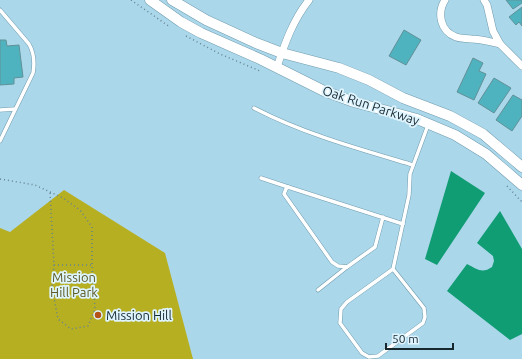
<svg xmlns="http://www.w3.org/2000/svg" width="522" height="359" viewBox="0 0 522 359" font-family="Ubuntu,sans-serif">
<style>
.green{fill:#b7af22}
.water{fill:#109d74}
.building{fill:#4fb3bf;stroke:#609197}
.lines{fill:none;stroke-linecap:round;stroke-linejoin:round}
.lane-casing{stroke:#719cae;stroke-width:4.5}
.street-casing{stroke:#719cae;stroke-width:8}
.secondary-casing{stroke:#719cae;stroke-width:11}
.path{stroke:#648391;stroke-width:1.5;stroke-dasharray:1 3;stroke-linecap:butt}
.lane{stroke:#fff;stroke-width:3.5}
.street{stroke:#fff;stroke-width:7}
.secondary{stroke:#fff;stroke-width:10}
.poi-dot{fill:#b45217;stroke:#def4fe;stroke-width:1.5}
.labels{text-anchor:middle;stroke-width:3.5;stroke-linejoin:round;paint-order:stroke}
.street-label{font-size:13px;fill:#16272e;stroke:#def4fe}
.park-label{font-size:13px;fill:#5c5924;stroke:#def4fe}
.poi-label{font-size:13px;fill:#16272e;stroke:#def4fe;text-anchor:start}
</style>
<rect width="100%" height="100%" fill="#abd7eb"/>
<polygon class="green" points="64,190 165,253 193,359 0,359 0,228 10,232"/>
<g class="water">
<polygon points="451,171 485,193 437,265 425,259"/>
<path d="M500 211 522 249V334L510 340 447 291 467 264C477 269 482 274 492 267L494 261 493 256 477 243Z"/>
</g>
<g class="building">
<polygon points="506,0 522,0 522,3 513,9"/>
<polygon points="522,7 522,26 519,22 516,25 509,17"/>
<polygon points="404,30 421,40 406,65 389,56"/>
<polygon points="0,40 6,40 7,46 19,45 23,77 14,78 14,84 0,85"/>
<polygon points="473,58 483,63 479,71 486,74 474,100 457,92"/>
<polygon points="494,78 511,88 494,113 478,103"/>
<polygon points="513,95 522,100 522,116 512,131 496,120"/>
</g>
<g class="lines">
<g class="lane-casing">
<g id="lane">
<path d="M0 10 29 44C34 53 35 62 33 73L0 141"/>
<path d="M254 108C304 134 359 149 413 165"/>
<polyline points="0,110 15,109"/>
<polyline points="261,178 288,187"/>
<polyline points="383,217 375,247 347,267 338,266 332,262 284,194 286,189 288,187 403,224"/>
<polyline points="393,269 424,308 425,317 423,323 378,356 369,357 362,353 340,323 341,309 347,302 393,269 409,195 410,174 428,125"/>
<polyline points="318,290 347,267"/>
</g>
</g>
<g class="street-casing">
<g id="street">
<path d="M445 0C437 13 440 31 456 37 461 39 466 38 471 39 481 39 490 42 500 44L493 31 487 5 484 0"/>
<polyline points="500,44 522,66"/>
<path d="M277 67C285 43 293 20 309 0"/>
</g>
</g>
<g class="secondary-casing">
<g id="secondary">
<polyline points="150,0 181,22 201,33 260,59 324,91 354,102 417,119 455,135 486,154 522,185"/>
<polyline points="172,0 206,20 256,43 282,53 339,68 369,80 403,98 450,116 483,134 522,167"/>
</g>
</g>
<g class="path">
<polyline points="131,0 170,27"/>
<polyline points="186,36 220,54 260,71"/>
<polyline points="0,179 35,185 63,198 80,210 92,227 92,265 95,309 88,326 71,329 58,319 52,287 54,265 50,192"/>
<polyline points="507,186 522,202"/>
<polyline points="54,265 92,265"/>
</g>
<use href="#lane" class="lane"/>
<use href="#street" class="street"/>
<use href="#secondary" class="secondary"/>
</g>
<circle class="poi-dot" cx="98" cy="315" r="4"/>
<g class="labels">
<g class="street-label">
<text transform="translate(371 105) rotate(18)" y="5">Oak Run Parkway</text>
</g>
<g class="park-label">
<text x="74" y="282">Mission<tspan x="74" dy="15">Hill Park</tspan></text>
</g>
<g class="poi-label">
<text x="106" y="320">Mission Hill</text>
</g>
</g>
<path d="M386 343v6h67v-6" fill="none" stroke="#16272e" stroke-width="2"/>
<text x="392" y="343" font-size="12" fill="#16272e" stroke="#def4fe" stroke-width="3" paint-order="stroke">50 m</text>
</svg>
